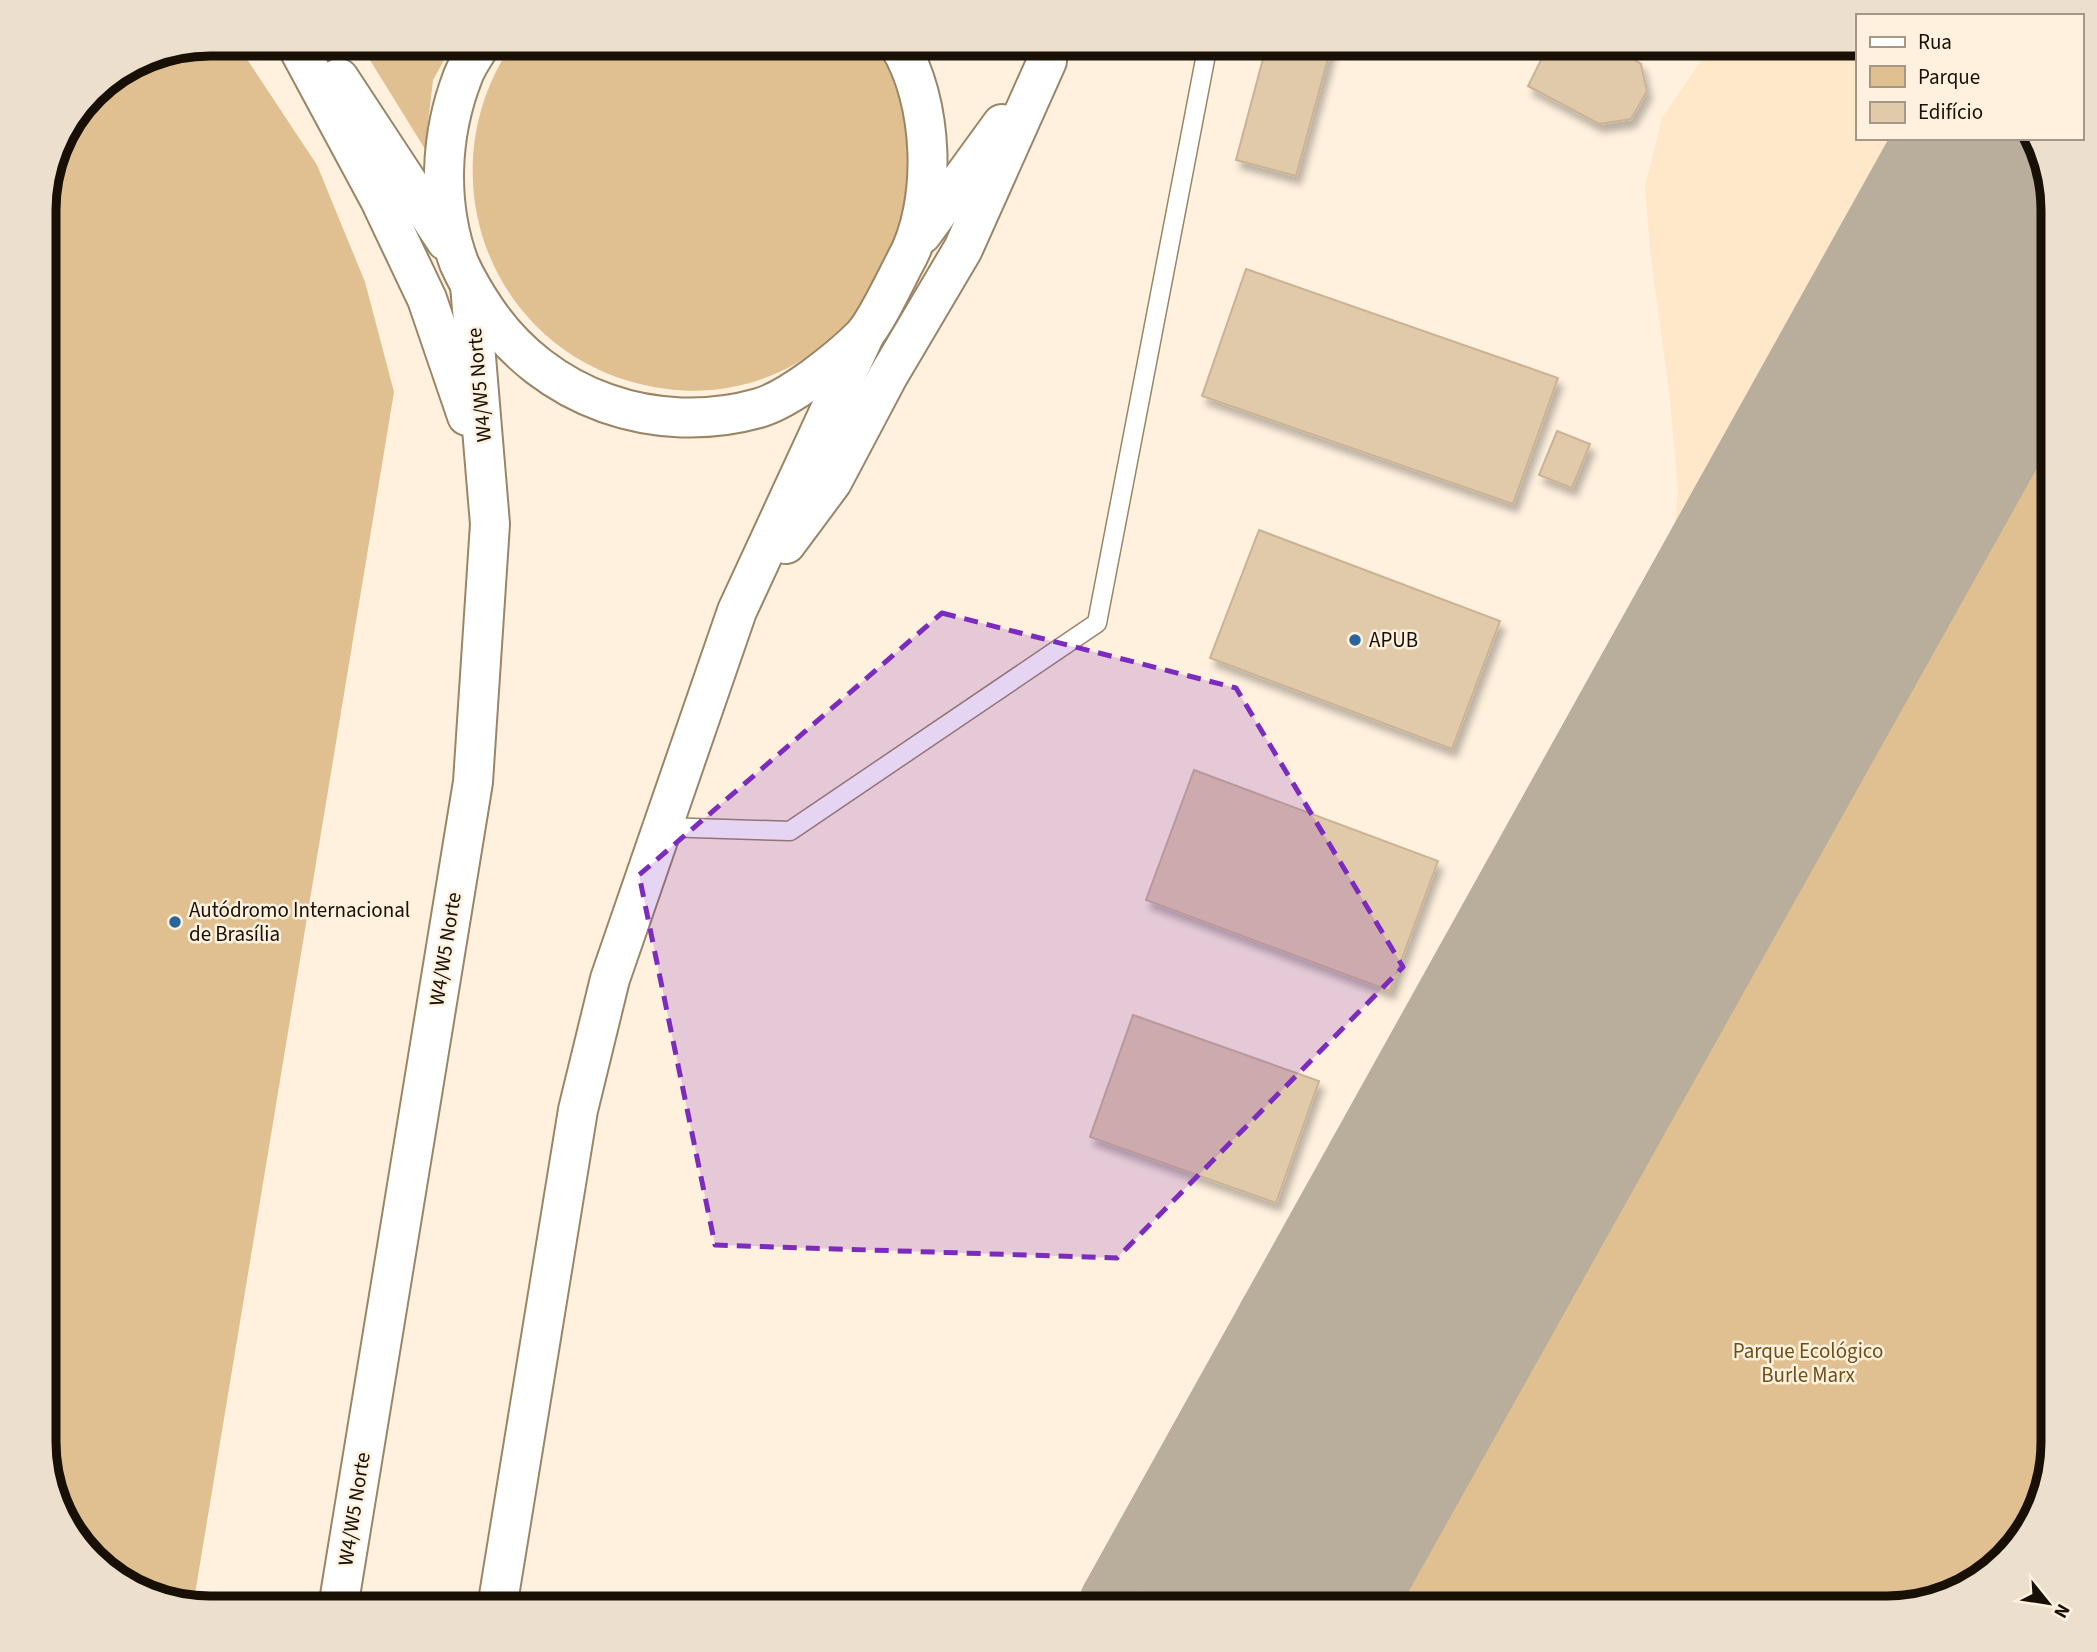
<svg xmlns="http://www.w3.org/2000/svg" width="2097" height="1652" viewBox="0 0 2097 1652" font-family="'Source Sans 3',sans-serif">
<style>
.built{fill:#fee8c9}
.green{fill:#e0bf90}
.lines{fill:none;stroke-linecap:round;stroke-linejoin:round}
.taxiway{stroke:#b9ad9c;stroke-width:98}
.runway{stroke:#b9ad9c;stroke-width:245}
.building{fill:#e1caaa;stroke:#c9b394;stroke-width:2;filter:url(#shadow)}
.service-casing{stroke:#9a8567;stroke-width:21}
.secondary-casing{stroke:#9a8567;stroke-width:42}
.service{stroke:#fff;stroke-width:18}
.secondary{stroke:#fff;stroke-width:38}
.marked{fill:#7b2cbf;fill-opacity:0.2;stroke:#7b2cbf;stroke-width:5;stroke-dasharray:14 9;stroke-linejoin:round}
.poi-dot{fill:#27659c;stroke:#fff1de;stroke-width:2.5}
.labels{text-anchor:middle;stroke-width:5;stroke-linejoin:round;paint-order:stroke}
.street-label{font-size:21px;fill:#181005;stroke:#fff1de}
.poi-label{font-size:21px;fill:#181005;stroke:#fff1de;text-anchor:start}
.park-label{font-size:21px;fill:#6f4f19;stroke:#fff1de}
.rim{fill:none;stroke:#181005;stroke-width:9}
</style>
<defs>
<filter id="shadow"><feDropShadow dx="4.5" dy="8" stdDeviation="3.5" flood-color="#0004"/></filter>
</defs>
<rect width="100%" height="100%" fill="#fff1de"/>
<polygon class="built" points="1715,44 1857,44 1857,138 1945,138 1641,686 1668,590 1678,492 1670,399 1650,251 1645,186 1662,118 1709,49"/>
<g class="green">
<polygon points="210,44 237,44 317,165 365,282 394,392 193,1606 156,1599 101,1567 61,1515 44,1452 44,199 61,137 100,85 147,56"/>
<polygon points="360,44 453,44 433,80 425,149"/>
<path d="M512 44H873C905 85 911 134 909 184 909 194 910 207 907 216 904 224 899 232 896 240 885 262 877 287 864 307 848 331 819 350 795 364 756 386 711 395 667 389 499 368 419 183 512 44Z"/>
<polygon points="2053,407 2053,1442 2041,1505 2012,1551 1960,1591 1887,1608 1397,1608"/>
</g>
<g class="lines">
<g class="taxiway">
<polyline points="1950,138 2018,251"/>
<polyline points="1960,277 1982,315"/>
<polyline points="1782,432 1927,413"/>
<polyline points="1622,719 1638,755 1679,776 1730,766"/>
<polyline points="1285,1324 1292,1355 1338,1393 1386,1381"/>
<polyline points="1127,1608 1945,138"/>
</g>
<polyline class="runway" points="1259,1608 2050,194"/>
</g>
<g class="building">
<polygon points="1267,44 1332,44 1296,176 1236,160"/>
<polygon points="1549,44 1609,44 1641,64 1647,91 1631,119 1599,124 1528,86"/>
<polygon points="1246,269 1558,378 1513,504 1202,396"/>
<polygon points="1557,431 1590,444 1572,488 1539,475"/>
<polygon points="1259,530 1500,621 1452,749 1210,658"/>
<polygon points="1194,770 1438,861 1390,991 1146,900"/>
<polygon points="1133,1015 1319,1081 1276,1203 1090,1137"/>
</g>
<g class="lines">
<g class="service-casing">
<polyline id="service" points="662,827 790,831 1097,623 1208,44"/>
</g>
<g class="secondary-casing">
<g id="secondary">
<polyline points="296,44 380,200 427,299 467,416"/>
<path d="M481 44C475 54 467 65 463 76 440 135 437 203 459 263 466 279 475 294 485 309 545 399 656 437 759 408 790 399 840 359 863 336 876 322 895 281 905 262 938 204 934 100 898 44"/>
<polyline points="339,78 446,241"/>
<polyline points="922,234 1002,124"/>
<polyline points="786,544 832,482 888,376 963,249 1047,61"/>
<polyline points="338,1608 473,782 490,524 470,285"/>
<polyline points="497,1608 578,1110 610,979 737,611 865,334"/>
</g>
</g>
<use href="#service" class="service"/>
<use href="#secondary" class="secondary"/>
</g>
<path class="marked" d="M942 613 1236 688 1403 967 1117 1258 715 1245 639 875Z"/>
<g class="poi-dot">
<circle cx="1355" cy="640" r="7"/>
<circle cx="175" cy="922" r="7"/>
</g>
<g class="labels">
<g class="street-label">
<text transform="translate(479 385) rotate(-95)" y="7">W4/W5 Norte</text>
<text transform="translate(445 949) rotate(-81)" y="7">W4/W5 Norte</text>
<text transform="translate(354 1509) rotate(-81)" y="7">W4/W5 Norte</text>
</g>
<g class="poi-label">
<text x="1369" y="647">APUB</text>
<text x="189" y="917">Autódromo Internacional<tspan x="189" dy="24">de Brasília</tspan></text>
</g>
<g class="park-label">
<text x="1808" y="1358">Parque Ecológico<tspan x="1808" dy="24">Burle Marx</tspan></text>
</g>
</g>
<path d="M0 0H2097V1652H0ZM210 56H1887A154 154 0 0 1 2041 210V1442A154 154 0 0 1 1887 1596H210A154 154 0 0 1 56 1442V210A154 154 0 0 1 210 56Z" fill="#eddfcd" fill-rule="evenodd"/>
<path class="rim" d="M210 56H1887A154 154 0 0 1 2041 210V1442A154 154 0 0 1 1887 1596H210A154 154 0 0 1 56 1442V210A154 154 0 0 1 210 56Z"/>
<rect x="1856" y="14" width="228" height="126" fill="#fff1de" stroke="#a39787" stroke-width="2"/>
<rect x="1870" y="37" width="35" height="10" fill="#ffffff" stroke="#a39787" stroke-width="2"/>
<text x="1918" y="49" font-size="21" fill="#181005">Rua</text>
<rect x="1870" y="66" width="35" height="21" fill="#e0bf90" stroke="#a39787" stroke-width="2"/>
<text x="1918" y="84" font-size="21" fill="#181005">Parque</text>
<rect x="1870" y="102" width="35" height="21" fill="#e1caaa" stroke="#a39787" stroke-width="2"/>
<text x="1918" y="119" font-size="21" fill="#181005">Edifício</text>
<g transform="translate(2048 1603) rotate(120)" stroke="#fff1de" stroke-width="5" paint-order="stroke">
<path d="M0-5L12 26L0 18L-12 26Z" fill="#181005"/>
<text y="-10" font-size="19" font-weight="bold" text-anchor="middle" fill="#181005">N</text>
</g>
</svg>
